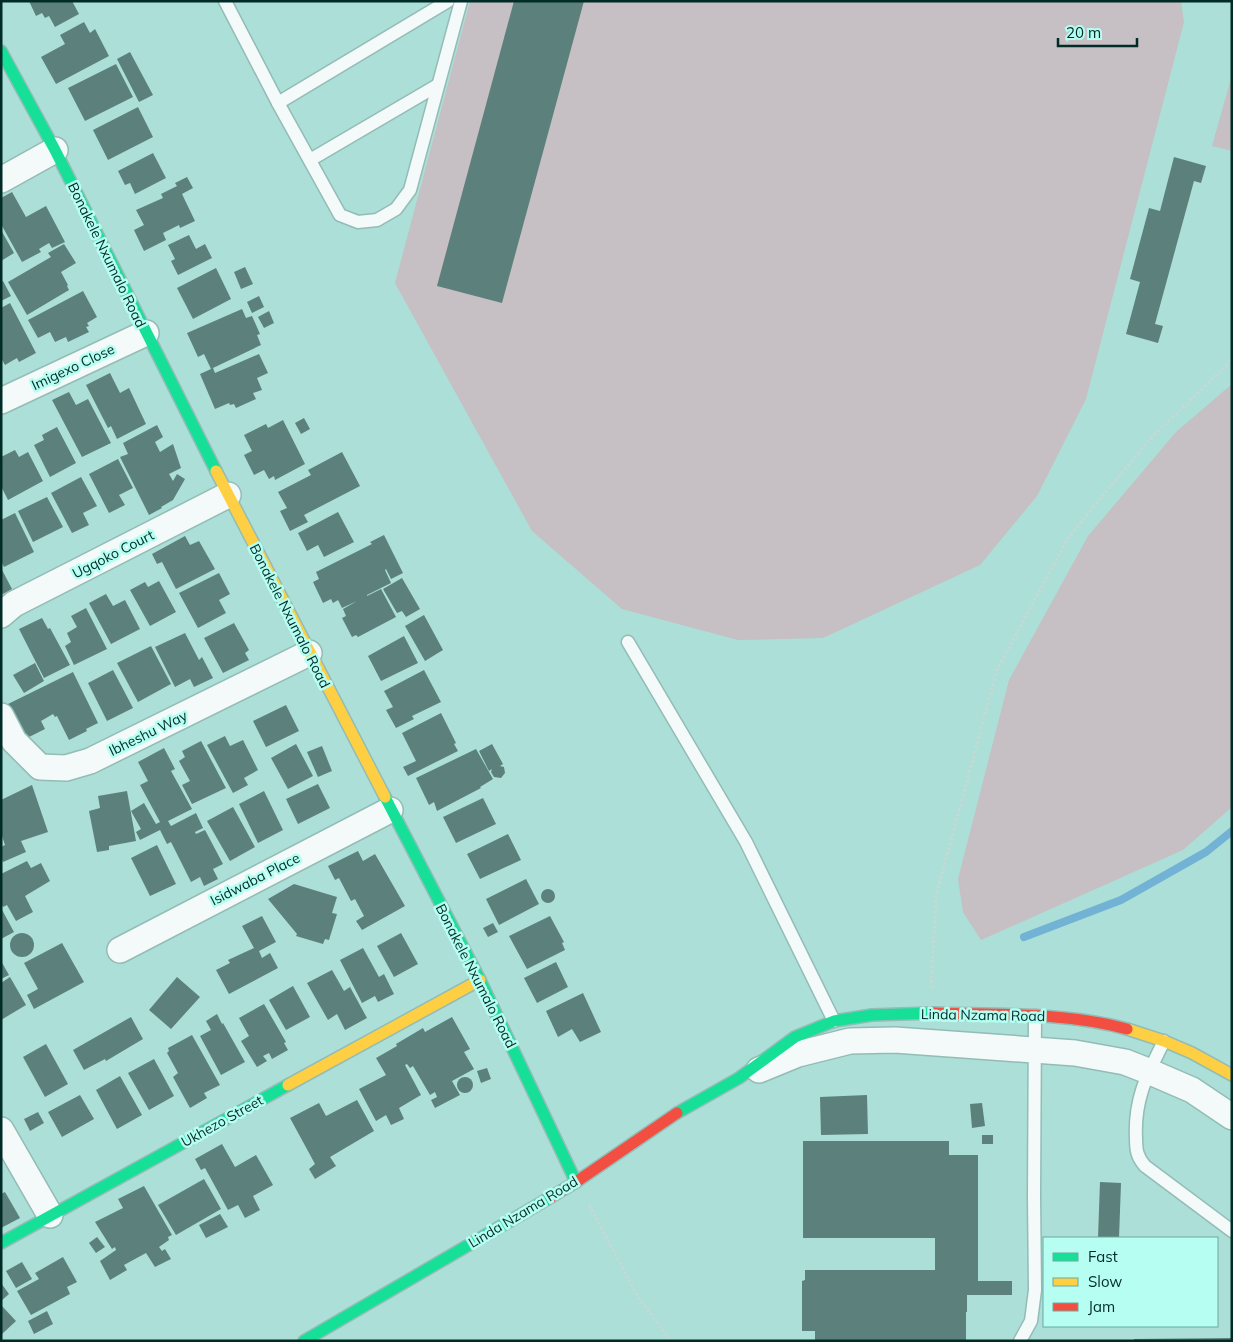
<svg xmlns="http://www.w3.org/2000/svg" width="1233" height="1342" viewBox="0 0 1233 1342" font-family="Mulish,sans-serif">
<style>
.green{fill:#c6bfc3}
.lines{fill:none;stroke-linecap:round;stroke-linejoin:round}
.stream{stroke:#72b2d5;stroke-width:8}
.building{fill:#5c807b}
.lane-casing{stroke:#93bcb6;stroke-width:15}
.street-casing{stroke:#93bcb6;stroke-width:28}
.fast-casing{stroke:#93bcb6;stroke-width:14}
.slow-casing{stroke:#93bcb6;stroke-width:14}
.jam-casing{stroke:#93bcb6;stroke-width:14}
.path{stroke:#c7d8d5;stroke-width:3;stroke-dasharray:2.5 2.5;stroke-linecap:butt}
.lane{stroke:#f3faf9;stroke-width:12}
.street{stroke:#f3faf9;stroke-width:25}
.fast{stroke:#16e098;stroke-width:11}
.slow{stroke:#ffcf43;stroke-width:11}
.jam{stroke:#f24e42;stroke-width:11}
.labels{text-anchor:middle;stroke-width:5;stroke-linejoin:round;paint-order:stroke}
.street-label{font-size:14px;fill:#002b26;stroke:#b5fef1}
</style>
<rect width="100%" height="100%" fill="#acdfd7"/>
<g class="green">
<polygon points="470,1 1181,1 1184,22 1086,399 1037,496 980,565 823,638 738,640 622,609 532,531 395,283"/>
<polygon points="1232,75 1232,151 1212,146"/>
<polygon points="1232,384 1232,807 1183,850 981,940 963,912 958,879 1009,680 1088,536 1176,432"/>
</g>
<g class="lines">
<polyline class="stream" points="1024,937 1121,900 1206,852 1232,831"/>
</g>
<g class="building">
<polygon points="29,1 72,1 79,14 55,27 49,16 45,18 42,13 36,16"/>
<polygon points="514,1 584,1 502,303 437,286"/>
<polygon points="84,22 90,33 95,29 109,56 56,84 41,57 65,44 60,35"/>
<polygon points="130,52 153,95 139,102 117,59"/>
<polygon points="116,64 133,97 85,121 68,88"/>
<polygon points="138,107 153,137 108,160 93,130"/>
<polygon points="153,153 166,178 135,194 130,183 125,185 118,171"/>
<polygon points="1174,157 1206,166 1201,183 1194,181 1155,324 1163,326 1158,343 1126,334 1140,282 1130,279 1149,208 1160,211"/>
<polygon points="187,177 193,188 182,194 195,221 180,228 179,225 163,233 166,240 144,251 134,230 144,225 136,210 163,198 161,194 177,186 175,183"/>
<polygon points="12,192 26,217 46,206 65,242 52,248 49,243 39,249 41,252 22,262 1,224 1,198"/>
<polygon points="1,230 14,253 1,261"/>
<polygon points="189,235 196,249 205,244 212,258 178,275 171,261 175,259 168,245"/>
<polygon points="64,244 76,263 61,272 68,285 67,286 69,290 27,315 8,282 51,257 48,253"/>
<polygon points="245,267 253,284 241,289 234,272"/>
<polygon points="216,268 231,299 193,319 177,288"/>
<polygon points="3,281 11,296 1,301 1,282"/>
<polygon points="83,291 97,317 87,323 89,326 86,327 89,332 68,342 66,337 55,342 50,332 38,338 28,320"/>
<polygon points="259,296 264,307 252,313 247,302"/>
<polygon points="10,303 36,353 19,362 17,358 5,365 1,358 1,308"/>
<polygon points="242,309 246,318 252,316 260,334 257,335 261,345 213,368 215,373 259,354 268,373 257,378 262,390 253,393 256,399 236,408 234,404 230,405 229,403 215,409 200,374 211,369 204,354 198,357 187,333"/>
<polygon points="269,311 274,323 264,328 258,317"/>
<polygon points="110,373 120,393 129,388 146,424 117,439 111,426 108,428 86,385"/>
<polygon points="69,392 76,405 88,399 111,443 82,457 52,400"/>
<polygon points="304,418 310,429 301,434 295,423"/>
<polygon points="283,420 305,464 275,480 274,476 269,479 264,470 254,475 244,455 252,451 244,435 266,424 268,428"/>
<polygon points="157,425 163,437 155,442 160,452 173,444 181,468 169,474 173,481 177,474 185,479 173,500 161,507 162,508 149,515 120,457 128,454 123,443"/>
<polygon points="57,427 76,463 50,477 34,445 44,440 42,435"/>
<polygon points="15,450 19,457 28,452 43,481 8,500 1,486 1,457"/>
<polygon points="342,452 360,486 304,515 308,522 290,531 280,511 287,508 278,492 311,475 308,470"/>
<polygon points="118,459 133,488 119,495 125,505 109,513 89,474"/>
<polygon points="81,477 97,506 83,513 89,525 72,533 51,493"/>
<polygon points="47,497 63,527 33,542 18,511"/>
<polygon points="338,512 354,542 324,557 318,545 307,551 298,533"/>
<polygon points="15,513 34,552 4,567 1,561 1,520"/>
<polygon points="384,535 403,573 391,579 386,569 385,570 391,583 367,595 367,596 381,589 396,617 358,637 356,635 352,637 342,618 346,616 343,609 357,601 342,608 338,600 333,603 331,599 323,603 313,582 319,579 316,572 372,544 370,542"/>
<polygon points="185,536 190,545 199,541 215,569 176,589 162,562 157,564 152,554"/>
<polygon points="1,568 12,589 1,595"/>
<polygon points="219,573 230,594 219,600 226,613 198,628 179,593"/>
<polygon points="402,578 420,609 406,617 402,611 397,613 383,589"/>
<polygon points="159,581 176,612 150,626 130,590 145,582 148,587"/>
<polygon points="106,594 113,606 125,600 140,629 111,644 89,603"/>
<polygon points="86,608 107,649 74,665 65,646 71,642 67,633 77,627 71,616"/>
<polygon points="424,615 443,650 425,661 405,626"/>
<polygon points="42,618 48,629 50,628 70,665 44,678 19,629"/>
<polygon points="234,623 249,650 245,653 249,660 223,673 204,638"/>
<polygon points="185,633 199,660 202,657 213,678 194,687 190,679 175,687 155,647"/>
<polygon points="404,636 418,663 381,681 368,656"/>
<polygon points="151,646 171,684 138,702 117,663"/>
<polygon points="35,663 44,681 24,693 13,675"/>
<polygon points="113,670 133,708 107,721 88,683"/>
<polygon points="424,670 441,702 412,716 414,719 396,728 386,710 393,707 384,691"/>
<polygon points="73,672 98,723 86,729 87,731 69,740 57,716 55,717 53,714 41,721 45,729 25,739 8,704"/>
<polygon points="286,705 299,731 266,747 253,721"/>
<polygon points="441,713 456,743 454,744 458,751 408,776 403,767 416,761 402,733"/>
<polygon points="225,736 230,746 243,740 258,770 244,778 248,785 233,793 207,745"/>
<polygon points="201,741 226,788 192,804 182,785 190,781 179,761 185,757 182,751"/>
<polygon points="296,744 313,776 288,789 271,758"/>
<polygon points="492,744 503,764 500,766 504,767 505,773 501,778 494,777 491,772 492,769 489,771 479,751"/>
<polygon points="322,746 332,771 318,777 307,752"/>
<polygon points="164,748 175,769 171,771 192,809 168,821 171,826 196,813 203,828 195,832 196,834 205,830 223,864 213,869 218,879 204,886 200,877 191,882 171,842 167,844 160,830 140,840 136,832 141,829 131,811 144,803 156,824 160,822 140,785 148,781 138,762"/>
<polygon points="476,749 493,779 480,787 481,788 437,811 434,802 429,805 416,778"/>
<polygon points="318,784 330,808 298,824 286,799"/>
<polygon points="32,785 48,832 21,841 26,852 3,862 1,857 1,847 5,845 1,833 1,800"/>
<polygon points="127,791 136,841 109,846 109,850 97,852 89,811 100,808 98,796"/>
<polygon points="264,791 283,830 258,843 239,804"/>
<polygon points="483,798 496,824 456,843 443,817"/>
<polygon points="233,807 255,847 230,861 207,821"/>
<polygon points="508,834 521,860 480,879 467,854"/>
<polygon points="157,845 176,884 150,896 131,858"/>
<polygon points="358,851 363,861 375,854 405,906 362,930 356,921 364,916 355,899 351,901 339,878 335,880 328,866"/>
<polygon points="27,861 31,868 41,863 50,881 25,896 33,912 16,921 7,905 3,907 1,903 1,874"/>
<polygon points="526,879 539,904 499,925 486,899"/>
<polygon points="294,884 337,897 332,913 337,914 329,940 325,939 323,944 296,936 297,934 268,899"/>
<circle cx="548" cy="896" r="7"/>
<polygon points="1,908 14,932 1,939"/>
<polygon points="262,916 276,942 259,951 262,958 270,953 278,968 229,994 216,970 230,963 228,960 254,948 242,926"/>
<polygon points="550,916 564,942 562,943 565,950 527,969 509,936"/>
<polygon points="493,923 498,932 488,937 483,928"/>
<polygon points="401,933 418,964 394,977 377,946"/>
<circle cx="22" cy="945" r="12"/>
<polygon points="62,943 84,982 34,1009 27,995 38,989 24,963"/>
<polygon points="363,948 379,977 384,974 394,994 378,1002 375,996 362,1003 340,960"/>
<polygon points="1,961 9,975 1,979"/>
<polygon points="556,962 568,987 537,1003 524,978"/>
<polygon points="332,970 344,991 350,987 367,1018 345,1030 337,1014 328,1020 307,983"/>
<polygon points="10,977 26,1005 1,1020 1,983"/>
<polygon points="177,977 200,997 171,1029 149,1010"/>
<polygon points="293,986 310,1017 286,1030 269,1000"/>
<polygon points="583,993 601,1032 580,1042 572,1029 558,1037 546,1011"/>
<polygon points="264,1004 286,1042 284,1043 288,1050 272,1059 269,1053 263,1056 267,1061 257,1067 241,1041 249,1036 239,1018"/>
<polygon points="217,1014 222,1024 223,1023 245,1062 221,1075 200,1036 211,1030 206,1021"/>
<polygon points="131,1017 143,1039 106,1061 105,1059 84,1070 73,1050"/>
<polygon points="452,1017 470,1049 464,1052 474,1069 452,1081 460,1095 435,1108 431,1100 437,1097 435,1092 430,1095 413,1066 410,1068 407,1064 405,1065 421,1095 399,1108 404,1119 391,1125 386,1115 376,1121 359,1089 386,1075 376,1058 397,1046 396,1044 423,1028 425,1032"/>
<polygon points="192,1035 220,1085 204,1093 207,1098 190,1108 173,1077 178,1073 167,1053 169,1051 168,1048"/>
<polygon points="46,1044 68,1084 45,1097 23,1057"/>
<polygon points="154,1059 174,1096 149,1110 128,1073"/>
<polygon points="487,1068 491,1079 481,1083 477,1071"/>
<polygon points="120,1076 142,1115 117,1129 96,1090"/>
<circle cx="465" cy="1085" r="8"/>
<polygon points="80,1095 94,1119 62,1137 48,1112"/>
<polygon points="867,1095 868,1134 821,1135 820,1097"/>
<polygon points="357,1100 374,1131 330,1157 336,1166 315,1179 309,1169 315,1164 290,1118 319,1103 326,1116"/>
<polygon points="982,1103 985,1126 972,1128 970,1104"/>
<polygon points="38,1112 44,1123 30,1131 24,1119"/>
<rect x="982" y="1135" width="11" height="9"/>
<polygon points="803,1141 949,1141 949,1155 978,1155 978,1281 1012,1281 1012,1295 967,1295 967,1312 966,1312 966,1341 815,1341 815,1331 802,1331 802,1281 805,1280 805,1270 935,1270 935,1238 803,1238"/>
<polygon points="222,1144 235,1167 256,1155 273,1185 253,1196 260,1210 245,1218 238,1205 228,1210 205,1168 201,1170 195,1159"/>
<polygon points="204,1179 221,1209 176,1235 158,1205"/>
<polygon points="1100,1182 1121,1183 1119,1238 1098,1238"/>
<polygon points="144,1186 172,1235 168,1237 169,1240 159,1247 162,1251 165,1249 171,1259 155,1267 146,1253 124,1265 127,1270 110,1280 100,1261 116,1250 115,1247 112,1249 95,1222 123,1208 118,1199"/>
<polygon points="5,1192 20,1218 1,1228 1,1194"/>
<polygon points="220,1214 228,1227 206,1238 199,1225"/>
<polygon points="97,1237 105,1247 96,1253 89,1243"/>
<polygon points="63,1257 77,1282 67,1287 70,1294 31,1315 17,1291 39,1279 35,1273"/>
<polygon points="22,1262 32,1279 16,1288 6,1271"/>
<polygon points="1,1283 9,1294 1,1301"/>
<polygon points="1,1305 16,1321 1,1335"/>
<polygon points="47,1311 53,1324 34,1334 28,1321"/>
<polygon points="1232,1338 1232,1341 1134,1341 1134,1339"/>
</g>
<g class="lines">
<g class="lane-casing">
<g id="lane">
<polyline points="225,1 278,103 340,215 358,222 377,220 396,209 410,190 461,1"/>
<polyline points="278,103 448,1"/>
<polyline points="310,160 438,85"/>
<polyline points="628,642 746,842 834,1021"/>
<path d="M1164 1041C1147 1075 1134 1099 1136 1138 1136 1150 1137 1157 1145 1166L1232 1231"/>
<polyline points="1020,1341 1031,1321 1035,1290 1034,1196 1035,1016"/>
</g>
</g>
<g class="street-casing">
<g id="street">
<polyline points="1,180 55,150"/>
<polyline points="1,401 146,333"/>
<polyline points="1,615 14,604 228,495"/>
<polyline points="1,716 14,741 40,767 66,768 90,761 309,653"/>
<polyline points="120,950 390,810"/>
<polyline points="759,1070 798,1054 850,1041 895,1040 1075,1053 1125,1062 1148,1071 1192,1090 1232,1117"/>
<polyline points="1,1130 50,1215"/>
</g>
</g>
<g class="fast-casing">
<g id="fast">
<polyline points="1,51 55,150 216,471"/>
<polyline points="385,797 480,980 576,1182"/>
<polyline points="677,1113 739,1078 795,1037 834,1021 872,1015 933,1013"/>
<polyline points="1,1243 288,1085"/>
<polyline points="304,1341 551,1197"/>
</g>
</g>
<g class="slow-casing">
<g id="slow">
<polyline points="216,471 385,797"/>
<polyline points="1127,1029 1164,1041 1192,1053 1232,1075"/>
<polyline points="288,1085 480,980"/>
</g>
</g>
<g class="jam-casing">
<g id="jam">
<path d="M933 1013C997 1015 1065 1012 1127 1029"/>
<polyline points="551,1197 576,1182 677,1113"/>
</g>
</g>
<g class="path">
<polyline points="931,988 936,896 997,670 1068,538 1148,441 1232,360"/>
<polyline points="589,1205 638,1297 671,1341"/>
</g>
<use href="#lane" class="lane"/>
<use href="#street" class="street"/>
<use href="#fast" class="fast"/>
<use href="#slow" class="slow"/>
<use href="#jam" class="jam"/>
</g>
<g class="labels">
<g class="street-label">
<text transform="translate(107 255) rotate(64)" y="5">Bonakele Nxumalo Road</text>
<text transform="translate(73 367) rotate(-25)" y="5">Imigexo Close</text>
<text transform="translate(113 554) rotate(-27)" y="5">Ugqoko Court</text>
<text transform="translate(290 616) rotate(63)" y="5">Bonakele Nxumalo Road</text>
<text transform="translate(148 733) rotate(-26)" y="5">Ibheshu Way</text>
<text transform="translate(255 879) rotate(-27)" y="5">Isidwaba Place</text>
<text transform="translate(476 976) rotate(63)" y="5">Bonakele Nxumalo Road</text>
<text transform="translate(983 1015) rotate(1)" y="5">Linda Nzama Road</text>
<text transform="translate(222 1121) rotate(-29)" y="5">Ukhezo Street</text>
<text transform="translate(523 1212) rotate(-31)" y="5">Linda Nzama Road</text>
</g>
</g>
<rect width="1233" height="1342" fill="none" stroke="#002b26" stroke-width="5"/>
<rect x="1043" y="1237" width="175" height="90" fill="#b5fef1" stroke="#6daaa0"/>
<rect x="1053" y="1253" width="25" height="8" fill="#16e098" stroke="#6daaa0"/>
<text x="1088" y="1262" font-size="15" fill="#002b26">Fast</text>
<rect x="1053" y="1278" width="25" height="8" fill="#ffcf43" stroke="#6daaa0"/>
<text x="1088" y="1287" font-size="15" fill="#002b26">Slow</text>
<rect x="1053" y="1303" width="25" height="8" fill="#f24e42" stroke="#6daaa0"/>
<text x="1088" y="1312" font-size="15" fill="#002b26">Jam</text>
<path d="M1058 38v8h79v-8" fill="none" stroke="#002b26" stroke-width="2.5"/>
<text x="1066" y="38" font-size="15" fill="#002b26" stroke="#b5fef1" stroke-width="4" paint-order="stroke">20 m</text>
</svg>
